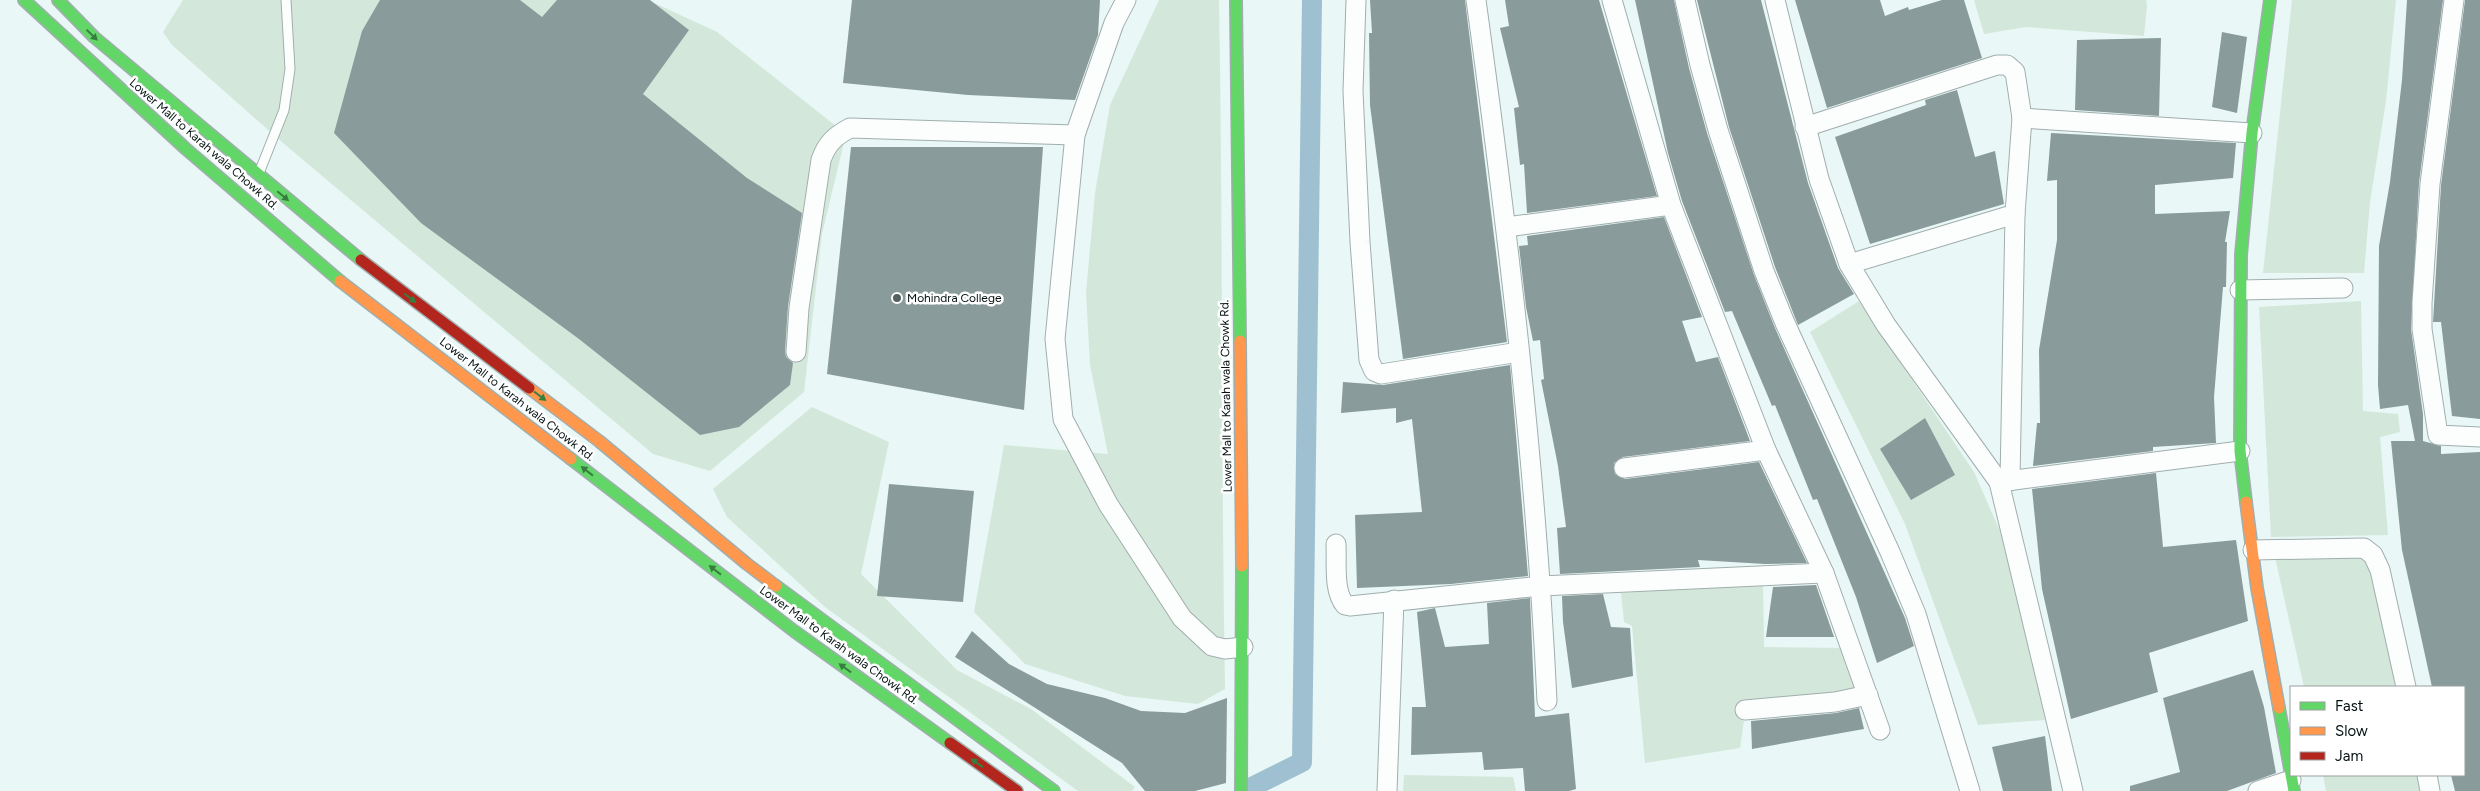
<svg xmlns="http://www.w3.org/2000/svg" width="2480" height="791" viewBox="0 0 2480 791" font-family="Figtree,sans-serif">
<style>
.green{fill:#d3e8da}
.lines{fill:none;stroke-linecap:round;stroke-linejoin:round}
.canal{stroke:#9ec0d0;stroke-width:20}
.building{fill:#8a9b9c}
.lane-casing{stroke:#a0aead;stroke-width:11}
.street-casing{stroke:#a0aead;stroke-width:21}
.fast-casing{stroke:#a0aead;stroke-width:14}
.slow-casing{stroke:#a0aead;stroke-width:14}
.jam-casing{stroke:#a0aead;stroke-width:14}
.lane{stroke:#fcfefe;stroke-width:9}
.street{stroke:#fcfefe;stroke-width:19}
.fast{stroke:#63d668;stroke-width:11}
.slow{stroke:#ff974d;stroke-width:11}
.jam{stroke:#b3261e;stroke-width:11}
.oneway{fill:#377d40}
.poi-dot{fill:#536160;stroke:#fff;stroke-width:2}
.labels{text-anchor:middle;stroke-width:5;stroke-linejoin:round;paint-order:stroke}
.street-label{font-size:12px;fill:#02100f;stroke:#fff}
.poi-label{font-size:12px;fill:#02100f;stroke:#fff;text-anchor:start}
</style>
<rect width="100%" height="100%" fill="#e9f7f6"/>
<g class="green">
<polygon points="183,0 648,0 717,32 846,134 822,234 804,392 710,471 653,454 283,143 172,45 163,32"/>
<path d="M1159 0H1219C1223 230 1221 459 1225 689L1198 704 1125 696 1025 664 974 612 1004 445 1108 454 1090 365 1086 293 1095 193 1110 105Z"/>
<polygon points="1974,0 2146,0 2147,5 2144,36 2026,27 1984,34"/>
<polygon points="2292,0 2396,0 2386,101 2370,202 2364,273 2263,273"/>
<polygon points="1859,301 1974,472 2003,538 2045,720 1978,725 1905,524 1810,332"/>
<polygon points="2361,301 2363,411 2398,414 2400,432 2380,437 2388,535 2271,537 2259,307"/>
<polygon points="812,407 889,442 861,574 957,670 1031,709 1135,787 1132,791 1078,791 825,607 727,517 713,489"/>
<polygon points="2274,553 2386,557 2415,687 2304,687"/>
<polygon points="1763,584 1764,647 1845,648 1861,692 1746,706 1740,748 1645,763 1632,626 1624,622 1621,593"/>
<polygon points="1404,775 1513,777 1516,791 1403,791"/>
<polygon points="2323,775 2435,775 2421,791 2326,791"/>
</g>
<g class="lines">
<polyline class="canal" points="1244,791 1302,762 1312,0"/>
</g>
<g class="building">
<polygon points="380,0 520,0 542,17 557,0 650,0 689,30 643,94 747,178 802,213 788,306 785,351 786,357 793,363 790,385 739,427 700,435 579,339 421,223 334,133 362,31"/>
<polygon points="852,0 1100,0 1098,35 1075,100 968,95 843,83"/>
<polygon points="1370,0 1465,0 1507,342 1403,359 1370,105 1369,33 1372,33"/>
<polygon points="1505,0 1599,0 1657,196 1527,213 1524,164 1520,165 1514,108 1519,107 1500,28 1509,26"/>
<polygon points="1635,0 1674,0 1689,68 1707,133 1754,275 1775,328 1905,618 1914,646 1877,663 1856,597 1817,499 1813,500 1775,405 1772,406 1732,311 1725,312 1682,201 1668,153"/>
<polygon points="1697,0 1761,0 1808,183 1838,268 1854,294 1798,325 1775,267 1729,127"/>
<polygon points="1795,0 1880,0 1885,16 1908,7 1909,10 1942,0 1964,0 1982,58 1827,108"/>
<polygon points="2407,0 2443,0 2419,183 2411,329 2423,414 2423,441 2441,446 2441,454 2480,452 2480,791 2455,791 2451,775 2464,775 2464,687 2432,687 2402,550 2391,441 2415,441 2408,405 2380,409 2378,385 2379,246 2390,182 2402,80"/>
<polygon points="2465,0 2480,0 2480,419 2452,416 2441,322 2433,322 2441,185"/>
<polygon points="2222,32 2247,37 2237,113 2212,107"/>
<polygon points="2161,38 2159,116 2075,110 2077,40"/>
<polygon points="1957,90 1975,157 1995,151 2004,204 1870,244 1835,137 1926,105 1925,100"/>
<polygon points="2051,133 2236,143 2233,178 2155,185 2155,214 2230,211 2225,242 2227,242 2226,287 2223,287 2214,397 2216,443 2153,447 2153,451 2033,466 2037,423 2040,423 2039,350 2057,240 2057,180 2047,181"/>
<polygon points="851,147 1043,147 1024,410 827,374"/>
<polygon points="1664,217 1702,317 1682,321 1696,362 1718,357 1750,441 1623,457 1614,463 1615,474 1625,479 1759,462 1807,563 1765,564 1698,560 1700,567 1560,574 1557,528 1566,527 1558,466 1541,380 1544,379 1540,340 1533,341 1526,307 1519,246 1528,245 1527,236"/>
<polygon points="1510,365 1528,576 1451,584 1357,588 1355,515 1422,512 1412,419 1396,423 1396,408 1341,413 1343,382 1383,385"/>
<polygon points="1925,418 1955,475 1911,500 1880,449"/>
<polygon points="2156,473 2163,547 2236,540 2248,621 2149,653 2158,692 2071,719 2042,589 2032,489"/>
<polygon points="889,484 974,491 963,602 877,596"/>
<polygon points="1816,585 1834,637 1766,637 1773,587"/>
<polygon points="1603,594 1611,627 1630,628 1633,676 1572,688 1563,622 1562,596"/>
<polygon points="1530,598 1535,717 1569,713 1576,789 1569,791 1525,791 1523,768 1484,770 1482,752 1411,755 1412,707 1426,707 1417,612 1435,608 1445,647 1489,644 1487,603"/>
<polygon points="972,631 1009,664 1047,684 1105,698 1141,711 1185,713 1227,698 1226,783 1195,791 1145,791 1122,763 955,657"/>
<polygon points="2253,670 2264,707 2276,773 2227,791 2130,791 2130,786 2180,772 2163,698"/>
<polygon points="1859,708 1864,729 1752,749 1751,721 1836,713"/>
<polygon points="2045,736 2052,791 2003,791 1992,747"/>
</g>
<g class="lines">
<g class="lane-casing">
<polyline id="lane" points="259,173 284,110 290,69 286,0"/>
</g>
<g class="street-casing">
<g id="street">
<polyline points="1126,0 1114,23 1075,135 1055,339 1063,419 1108,504 1182,618 1212,646 1225,649 1243,647"/>
<polyline points="1356,0 1353,91 1360,242 1369,360 1374,371 1381,374 1519,352"/>
<path d="M1476 0C1508 233 1536 466 1547 701"/>
<polyline points="1612,0 1671,205 1766,450 1624,468"/>
<polyline points="1685,0 1700,65 1718,130 1764,271 1785,323 1890,552 1916,614 1970,791"/>
<polyline points="1775,0 1819,179 1849,264 1886,325 1999,482 2073,791"/>
<polyline points="2454,0 2430,184 2422,303 2422,329 2438,435 2480,437"/>
<polyline points="2022,118 2252,133"/>
<polyline points="1805,127 1997,65 2007,65 2015,72 2022,118 2015,214 2010,481"/>
<polyline points="1507,227 1671,205"/>
<polyline points="1849,264 2015,214"/>
<polyline points="2240,290 2343,288"/>
<path d="M796 352 799 308 821 160C827 143 835 136 850 128L1075 135"/>
<polyline points="1766,450 1824,573 1880,730"/>
<polyline points="1999,482 2240,451"/>
<path d="M1336 544C1337 562 1333 591 1345 605L1350 606 1541 586 1824 573"/>
<polyline points="2253,550 2364,548 2373,555 2380,570 2406,687"/>
<polyline points="1745,710 1835,702 1868,695"/>
<polyline points="2427,775 2430,791"/>
<polyline points="1387,791 1394,600"/>
<polyline points="2258,791 2291,780"/>
</g>
</g>
<g class="fast-casing">
<g id="fast">
<polyline points="24,0 186,149 340,281"/>
<polyline points="58,0 94,37 361,260"/>
<polyline points="1236,0 1240,341"/>
<polyline points="571,459 794,631 950,743"/>
<polyline points="2246,502 2240,451 2241,255 2252,133 2270,0"/>
<polyline points="776,586 1054,791"/>
<polyline points="2279,708 2294,791"/>
<polyline points="1241,791 1242,566"/>
</g>
</g>
<g class="slow-casing">
<g id="slow">
<polyline points="340,281 571,459"/>
<polyline points="1240,341 1242,566"/>
<polyline points="529,388 599,441 747,564 776,586"/>
<polyline points="2246,502 2257,588 2279,708"/>
</g>
</g>
<g class="jam-casing">
<g id="jam">
<polyline points="361,260 529,388"/>
<polyline points="950,743 1017,791"/>
</g>
</g>
<use href="#lane" class="lane"/>
<use href="#street" class="street"/>
<use href="#fast" class="fast"/>
<use href="#slow" class="slow"/>
<use href="#jam" class="jam"/>
</g>
<defs><path id="oneway-solid" d="M-6-.8H1V-3.2L6.5 0L1 3.2V.8H-6Z" transform="scale(1.25)"/></defs>
<g class="oneway">
<use href="#oneway-solid" transform="translate(92 35) rotate(44)"/>
<use href="#oneway-solid" transform="translate(283 196) rotate(40)"/>
<use href="#oneway-solid" transform="translate(410 298) rotate(37)"/>
<use href="#oneway-solid" transform="translate(540 396) rotate(37)"/>
<use href="#oneway-solid" transform="translate(587 471) rotate(-142)"/>
<use href="#oneway-solid" transform="translate(715 570) rotate(-142)"/>
<use href="#oneway-solid" transform="translate(845 668) rotate(-144)"/>
<use href="#oneway-solid" transform="translate(977 763) rotate(-144)"/>
</g>
<circle class="poi-dot" cx="897" cy="298" r="5"/>
<g class="labels">
<g class="street-label">
<text transform="translate(204 144) rotate(41)" y="4">Lower Mall to Karah wala Chowk Rd.</text>
<text transform="translate(1226 396) rotate(-91)" y="4">Lower Mall to Karah wala Chowk Rd.</text>
<text transform="translate(517 399) rotate(38)" y="4">Lower Mall to Karah wala Chowk Rd.</text>
<text transform="translate(839 645) rotate(36)" y="4">Lower Mall to Karah wala Chowk Rd.</text>
</g>
<g class="poi-label">
<text x="907" y="302">Mohindra College</text>
</g>
</g>
<rect x="2290" y="686" width="175" height="90" fill="#ffffff" stroke="#9a9f9f"/>
<rect x="2300" y="702" width="25" height="8" fill="#63d668" stroke="#9a9f9f"/>
<text x="2335" y="711" font-size="15" fill="#02100f">Fast</text>
<rect x="2300" y="727" width="25" height="8" fill="#ff974d" stroke="#9a9f9f"/>
<text x="2335" y="736" font-size="15" fill="#02100f">Slow</text>
<rect x="2300" y="752" width="25" height="8" fill="#b3261e" stroke="#9a9f9f"/>
<text x="2335" y="761" font-size="15" fill="#02100f">Jam</text>
</svg>
